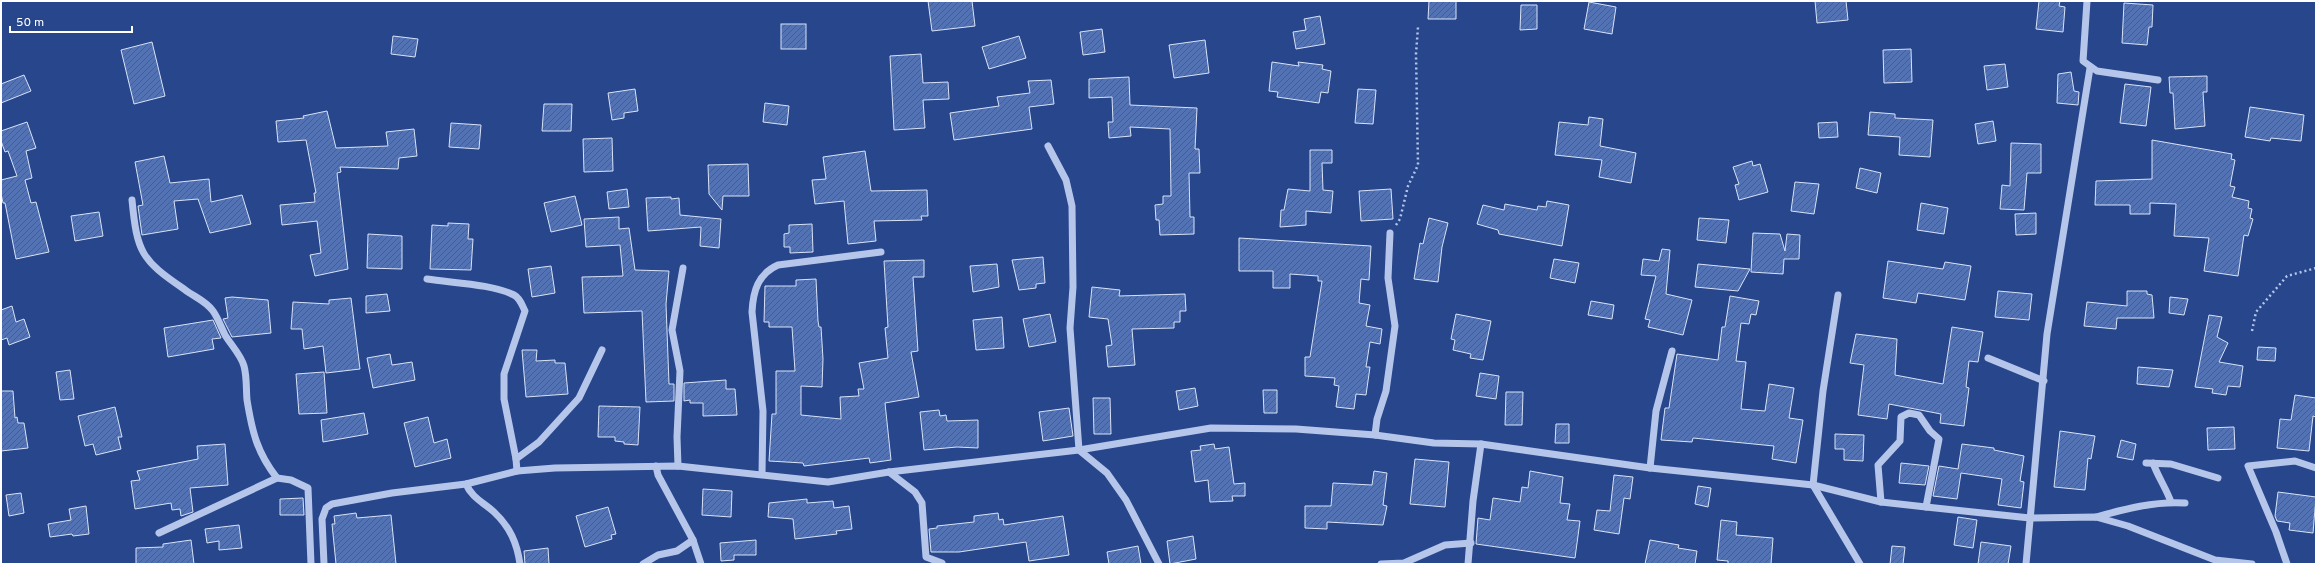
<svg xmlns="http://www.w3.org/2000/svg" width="2317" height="565" viewBox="0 0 2317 565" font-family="Overpass,sans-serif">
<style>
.building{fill:url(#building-hatch);stroke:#d9e3f7}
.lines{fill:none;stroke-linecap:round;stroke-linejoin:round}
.path{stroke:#b5c6ea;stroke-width:2.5;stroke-dasharray:2 3;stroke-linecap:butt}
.minor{stroke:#b5c6ea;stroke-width:7}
</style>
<defs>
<pattern id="building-hatch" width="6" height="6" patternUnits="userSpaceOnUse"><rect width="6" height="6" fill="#5372b3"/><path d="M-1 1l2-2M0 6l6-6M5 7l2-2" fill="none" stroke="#4f5d7a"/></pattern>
</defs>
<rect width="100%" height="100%" fill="#27468b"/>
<g class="building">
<polygon points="928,1 972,1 975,26 932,31"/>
<polygon points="1429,1 1456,1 1456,19 1428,19"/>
<polygon points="1815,1 1846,1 1848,20 1817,23"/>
<polygon points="2039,1 2060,1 2059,6 2065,7 2063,32 2036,29"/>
<polygon points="1589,2 1616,7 1612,34 1584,29"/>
<polygon points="2124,3 2153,5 2152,27 2149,27 2147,45 2122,43"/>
<polygon points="1521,5 1537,5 1537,29 1520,30"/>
<polygon points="1320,16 1325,44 1296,49 1293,32 1306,30 1304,19"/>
<rect x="781" y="24" width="25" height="25"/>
<polygon points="1102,29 1105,52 1083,55 1080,32"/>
<polygon points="393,36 418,39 415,57 391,54"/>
<polygon points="1019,36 1026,58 989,69 982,47"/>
<polygon points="1205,40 1209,73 1174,78 1169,45"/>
<polygon points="152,42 165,96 134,104 121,50"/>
<polygon points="1911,49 1912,82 1884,83 1883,50"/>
<polygon points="921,54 923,83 948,82 949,99 923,100 925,128 894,130 890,56"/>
<polygon points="1272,62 1299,66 1298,62 1323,65 1322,69 1331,71 1328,93 1321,92 1319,103 1277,97 1278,92 1269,91"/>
<polygon points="2005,64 2008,87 1987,90 1984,66"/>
<polygon points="2071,72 2074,91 2079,92 2078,105 2057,103 2058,74"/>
<polygon points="24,75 31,91 1,103 1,84"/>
<polygon points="2207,76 2207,92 2203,92 2205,126 2175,129 2173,93 2170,93 2169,77"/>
<polygon points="1129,77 1130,105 1197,108 1195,149 1199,149 1200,173 1189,173 1190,217 1194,217 1194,234 1160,235 1159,220 1156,220 1155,205 1163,204 1163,196 1171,196 1170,129 1130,127 1131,136 1109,138 1108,122 1113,122 1112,97 1089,98 1089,79"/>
<polygon points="1051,80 1054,104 1029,107 1032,129 954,140 950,113 999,106 997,97 1030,93 1028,81"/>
<polygon points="2125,84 2151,87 2146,126 2120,123"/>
<polygon points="635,89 638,111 624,113 624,118 612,120 608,93"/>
<polygon points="1358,89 1376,90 1373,124 1355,123"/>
<polygon points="765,103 789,106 787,125 763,122"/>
<polygon points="544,104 572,104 571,131 542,131"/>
<polygon points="2250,107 2304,115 2301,141 2271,138 2270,141 2245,137"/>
<polygon points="327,111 336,148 388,146 386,132 414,129 417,156 399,158 398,169 340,167 341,172 337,173 348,269 315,276 310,255 321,253 317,221 282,225 280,205 315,202 314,193 316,193 306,140 278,142 276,121 304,118 303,116"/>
<polygon points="1870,112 1895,114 1895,118 1933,120 1930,157 1899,155 1900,137 1868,135"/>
<polygon points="1589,117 1603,119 1600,146 1636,153 1631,183 1599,177 1602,160 1555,155 1559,122 1588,125"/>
<polygon points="1993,121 1996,141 1978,144 1975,124"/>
<polygon points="27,122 36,148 26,151 32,178 25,180 31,203 36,202 49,252 16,259 5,203 3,203 1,194 1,180 17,176 8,151 5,152 1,141 1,131"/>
<polygon points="1837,122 1838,137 1819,138 1818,123"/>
<polygon points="451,123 481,125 479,149 449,147"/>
<polygon points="612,138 613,171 584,172 583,139"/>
<polygon points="2152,140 2232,154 2231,159 2235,160 2230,186 2235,187 2232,197 2249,201 2248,208 2252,209 2250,218 2253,219 2248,236 2244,235 2238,276 2204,271 2209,238 2174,236 2176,204 2150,203 2150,214 2130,214 2130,205 2095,205 2096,181 2152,179"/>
<polygon points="2011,143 2041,144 2041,173 2027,173 2024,210 2000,209 2002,185 2010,186"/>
<polygon points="1310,150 1332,150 1332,163 1322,163 1323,190 1333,191 1331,213 1306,211 1306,225 1280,227 1281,210 1284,210 1288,189 1310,191"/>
<polygon points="865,151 871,191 927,190 928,216 921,216 922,220 874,221 876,241 848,244 844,201 815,204 812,180 826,179 823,157"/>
<polygon points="164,156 170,183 209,179 211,202 242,195 251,224 210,233 198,199 174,201 178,229 142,235 138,206 143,205 135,162"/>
<polygon points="1752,161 1753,166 1760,164 1768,192 1739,200 1735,185 1739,184 1733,167"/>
<polygon points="748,164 749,196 723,196 722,210 709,194 708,165"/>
<polygon points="1860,168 1881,173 1877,193 1856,188"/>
<polygon points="1795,182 1819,184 1814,214 1791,211"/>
<polygon points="627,189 629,207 609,209 607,192"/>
<polygon points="1391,189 1393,219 1361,221 1359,191"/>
<polygon points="575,196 582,225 551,232 544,203"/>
<polygon points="671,197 671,199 679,198 680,215 721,219 719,248 700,246 701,227 648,231 646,198"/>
<polygon points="1547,201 1569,205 1562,246 1499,234 1498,230 1477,224 1483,205 1504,210 1505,204 1537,210 1538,206 1546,207"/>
<polygon points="1921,203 1948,208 1944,234 1917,230"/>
<polygon points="99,212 103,236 75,241 71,216"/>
<polygon points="2036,213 2036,234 2016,235 2015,214"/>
<polygon points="619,217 619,229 629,228 635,270 669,271 666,304 669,384 674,384 674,401 646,402 642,311 584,313 582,277 623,276 620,245 586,247 584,219"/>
<polygon points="1429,218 1448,223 1442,247 1438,282 1414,279 1420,243 1423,244"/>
<polygon points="1699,218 1729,220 1726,243 1697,240"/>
<polygon points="448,223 469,224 468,239 473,239 471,270 430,269 432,225 448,226"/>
<polygon points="812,224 813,252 790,253 790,247 784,247 784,234 789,233 789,225"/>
<polygon points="1753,233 1780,234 1785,251 1787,234 1800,235 1799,259 1784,259 1783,274 1751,272"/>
<polygon points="368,234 402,236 402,269 367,268"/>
<polygon points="1239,238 1371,246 1369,280 1361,279 1359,303 1370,305 1366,326 1382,329 1380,344 1370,342 1366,367 1370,367 1366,395 1356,394 1354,409 1336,407 1339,386 1334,385 1335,378 1305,376 1305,357 1310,357 1322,281 1318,281 1318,276 1290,274 1290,288 1273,288 1273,271 1239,271"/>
<polygon points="1662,249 1670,250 1666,294 1692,300 1683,335 1648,327 1650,320 1645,319 1656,276 1641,275 1643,259 1659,261"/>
<polygon points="1043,257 1045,283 1036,284 1036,288 1019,290 1012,260"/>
<polygon points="1554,259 1579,263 1575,283 1550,278"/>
<polygon points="924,260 924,277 913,277 918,351 911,352 919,397 885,403 891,460 870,463 869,458 804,466 803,463 769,461 772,414 776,414 776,371 795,371 792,327 769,327 769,322 764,322 765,286 796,286 796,280 816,279 818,321 819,327 821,327 823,359 822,387 801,386 801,415 841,419 840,397 859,396 858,389 864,389 859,363 888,358 885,328 888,327 884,261"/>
<polygon points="1888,261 1943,269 1945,262 1971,266 1965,300 1918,293 1916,303 1883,298"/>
<polygon points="997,264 999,287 973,292 970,266"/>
<polygon points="1698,264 1750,269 1738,291 1695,287"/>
<polygon points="551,266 555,293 532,297 528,269"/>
<polygon points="1092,287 1120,290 1119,296 1185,294 1186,311 1180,311 1180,322 1174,322 1174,328 1132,329 1135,365 1108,367 1106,346 1112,345 1108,319 1089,317"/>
<polygon points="1998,291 2032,294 2029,320 1995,317"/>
<polygon points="2127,291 2147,291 2147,294 2152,295 2154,318 2117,318 2116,329 2084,326 2087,302 2127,306"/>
<polygon points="387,294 390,311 366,313 366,296"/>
<polygon points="1730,296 1759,301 1756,315 1751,314 1749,324 1741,323 1736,361 1746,362 1741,409 1765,411 1769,384 1794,388 1789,418 1803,420 1796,463 1772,459 1774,446 1693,438 1692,442 1661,440 1665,408 1669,408 1677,354 1718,360 1722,327 1725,327"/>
<polygon points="232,297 268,300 271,333 232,337 223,319 228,318 225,298"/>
<polygon points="2170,297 2188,299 2184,315 2169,313"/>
<polygon points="351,298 360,369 326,373 323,346 304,349 302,329 291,329 293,302 329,304 329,300"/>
<polygon points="1591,301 1614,305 1612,319 1588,315"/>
<polygon points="12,306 16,322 24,319 30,337 9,345 7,338 1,340 1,310"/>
<polygon points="1050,314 1056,342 1029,347 1023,319"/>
<polygon points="1456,314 1491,321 1483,360 1470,358 1471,354 1453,350 1455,340 1451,339"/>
<polygon points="2209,315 2222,317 2217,337 2228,343 2219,362 2243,366 2240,387 2228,386 2226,395 2212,393 2213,389 2195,387"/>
<polygon points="1002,317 1004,348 976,350 973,320"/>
<polygon points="213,320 221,338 212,339 214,349 168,357 164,328"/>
<polygon points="1952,327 1983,332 1978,362 1969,361 1966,387 1969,388 1964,426 1940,423 1941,414 1889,404 1887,419 1858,415 1864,365 1850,363 1856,334 1897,339 1895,375 1943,384"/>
<polygon points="2258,347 2276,348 2275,361 2257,360"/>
<polygon points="522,350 537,350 536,361 555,360 555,363 565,363 568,394 526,397"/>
<polygon points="390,354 392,365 412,362 415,380 373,388 367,358"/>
<polygon points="2138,367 2173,370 2169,387 2137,384"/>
<polygon points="70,370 74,399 60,400 56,372"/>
<polygon points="324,372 327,413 299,414 296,374"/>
<polygon points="1480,373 1499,376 1496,399 1476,396"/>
<polygon points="726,380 726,389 735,389 737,415 703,416 703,403 690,403 690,400 684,401 684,383"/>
<polygon points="1195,388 1198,406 1179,410 1176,391"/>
<polygon points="1263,390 1277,390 1277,413 1264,413"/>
<polygon points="1,391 13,391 15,418 17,417 18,423 24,423 28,448 1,451"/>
<polygon points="1506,392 1523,392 1522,425 1505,425"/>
<polygon points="2295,395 2316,398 2316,417 2313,416 2309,451 2277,448 2280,419 2291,420"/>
<polygon points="1093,398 1110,398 1111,434 1094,434"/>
<polygon points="599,406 640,407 638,445 624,444 624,442 615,441 615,437 598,437"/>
<polygon points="115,407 122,437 118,437 121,449 96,455 93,444 85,446 78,416"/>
<polygon points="1069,408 1073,436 1043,441 1039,412"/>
<polygon points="939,410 940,416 946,415 947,421 978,420 978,448 957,447 924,450 920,412"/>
<polygon points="364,413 368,434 323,442 321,420"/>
<polygon points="428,417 434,443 447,439 451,458 415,467 404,423"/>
<polygon points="1556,424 1569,424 1569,443 1555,443"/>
<polygon points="2234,427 2235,449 2208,450 2207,428"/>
<polygon points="2060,431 2095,436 2091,459 2088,458 2085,490 2054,487"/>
<polygon points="1835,434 1864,435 1863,461 1844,460 1844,449 1835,449"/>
<polygon points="2121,440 2136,444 2133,460 2117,457"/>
<polygon points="225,444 228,485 190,488 193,512 181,516 180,509 172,510 171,503 135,509 131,481 140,480 137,471 198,459 197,446"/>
<polygon points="1214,444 1215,449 1229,447 1234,484 1245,483 1245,496 1232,496 1233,501 1210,502 1208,480 1195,482 1191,451 1201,450 1200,446"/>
<polygon points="1962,444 1994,448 1994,450 2024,456 2020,481 2024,482 2021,508 1998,505 2002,479 1961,473 1957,499 1933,496 1939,466 1958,469"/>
<polygon points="1415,459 1449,462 1445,507 1410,504"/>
<polygon points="1901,463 1929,466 1925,485 1899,483"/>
<polygon points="1374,471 1387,473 1383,505 1387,506 1383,525 1327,522 1327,529 1305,528 1305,506 1331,506 1333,483 1372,485"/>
<polygon points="1530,471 1563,477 1560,503 1570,504 1567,520 1580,521 1575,558 1476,544 1478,518 1490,520 1493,498 1520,502 1522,487 1528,488"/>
<polygon points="1614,475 1633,477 1630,499 1624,498 1619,534 1594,530 1597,510 1610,511"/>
<polygon points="1698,486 1711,488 1708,507 1695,504"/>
<polygon points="703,489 732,491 731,517 702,515"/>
<polygon points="2278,492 2316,497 2313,533 2289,530 2290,523 2277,521 2275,516"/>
<polygon points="21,493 24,513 9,516 6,495"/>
<polygon points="303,498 304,515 280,515 280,499"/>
<polygon points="807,499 807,503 833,501 834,508 849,506 852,529 836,531 837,534 795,539 793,519 768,517 769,503"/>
<polygon points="86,506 89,534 73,536 72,534 50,537 48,524 71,520 69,509"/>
<polygon points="608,507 616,534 611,535 612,539 585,547 576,516"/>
<polygon points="356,513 357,518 391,515 396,564 336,564 332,524 335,524 334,516"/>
<polygon points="998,513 999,520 1003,519 1004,525 1063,516 1069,555 1029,561 1026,542 959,552 931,552 929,529 937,528 937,526 974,522 974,516"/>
<polygon points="1958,517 1977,520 1973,548 1954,545"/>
<polygon points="1721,520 1737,522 1736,535 1773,538 1771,564 1728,564 1728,561 1717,560"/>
<polygon points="239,525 242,548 219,550 219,541 207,543 205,529"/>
<polygon points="1193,536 1196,559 1170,564 1167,541"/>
<polygon points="191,540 194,564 136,564 136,548 163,547 163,544"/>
<polygon points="756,540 756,555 734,555 734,560 721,561 720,543"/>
<polygon points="1650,540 1679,545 1678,548 1697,551 1695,564 1645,564"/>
<polygon points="1981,542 2011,546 2008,564 1978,564"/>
<polygon points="1138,546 1141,564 1109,564 1107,552"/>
<polygon points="1892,546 1905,547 1903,564 1890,564"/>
<polygon points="548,548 549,564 525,564 524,551"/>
</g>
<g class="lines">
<g class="path">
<polyline points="1396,225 1400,219 1408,186 1418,165 1416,54 1418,27"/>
<polyline points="2252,331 2256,312 2287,276 2316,268"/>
</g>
<g class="minor">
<polyline points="2087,1 2083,61 2097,71 2158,80"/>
<polyline points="1048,146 1066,180 1072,206 1073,287 1070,328 1079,450 1107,473 1126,500 1159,564"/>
<path d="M132 200C137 252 141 260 184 289 194 297 205 300 213 311 218 318 221 327 225 335 231 345 241 355 244 366 247 377 246 389 247 400 252 431 257 453 277 478L291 480 308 488 311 564"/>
<path d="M427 279C452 283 492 284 514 295 520 298 522 305 525 311L504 374V399L516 459"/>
<polyline points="1838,295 1823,391 1813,485 1860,564"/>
<polyline points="1988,358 2044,381"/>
<polyline points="1375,435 1377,419 1386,391 1395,326 1388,278 1390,233"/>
<polyline points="2146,463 2171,464 2218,478"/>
<path d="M2153 463C2158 477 2166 488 2171 502"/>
<polyline points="656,466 658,475 693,540 701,564"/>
<polyline points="678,466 677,437 680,371 672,330 683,268"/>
<polyline points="1650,468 1656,411 1672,351"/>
<polyline points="517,471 516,459 539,442 579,398 602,350"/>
<polyline points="889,472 915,492 922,503 926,557 942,563"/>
<path d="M762 474 763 411 752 312C753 291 758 274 778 265L881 252"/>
<path d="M466 484C472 498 483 502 494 512 510 527 517 543 520 564"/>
<polyline points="1881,502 1878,465 1900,441 1901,417 1909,413 1919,415 1930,431 1939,439 1926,507"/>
<path d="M2096 517C2125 509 2155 501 2185 503"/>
<polyline points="159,533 277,478"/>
<polyline points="324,564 322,519 326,508 332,504 392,493 466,484 517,471 555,468 678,466 828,482 889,472 1079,450 1211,428 1296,429 1375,435 1434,443 1481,444 1650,468 1813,485 1881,502 1926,507 2030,518 2096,517 2128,526 2215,560 2252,564"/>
<polyline points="643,564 658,555 677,551 693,540"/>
<polyline points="1381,564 1404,563 1445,545 1471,543"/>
<polyline points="1468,564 1473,501 1481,444"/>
<polyline points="2026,564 2047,334 2090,68"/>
<polyline points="2287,564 2276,532 2248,466 2295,461 2316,468"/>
</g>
</g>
<rect width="2317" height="565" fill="none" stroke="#ffffff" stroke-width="4"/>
<path d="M10 26v6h122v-6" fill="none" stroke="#ffffff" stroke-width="2"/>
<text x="16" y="26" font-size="12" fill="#ffffff" stroke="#27468b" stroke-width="3" paint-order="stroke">50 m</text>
</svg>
